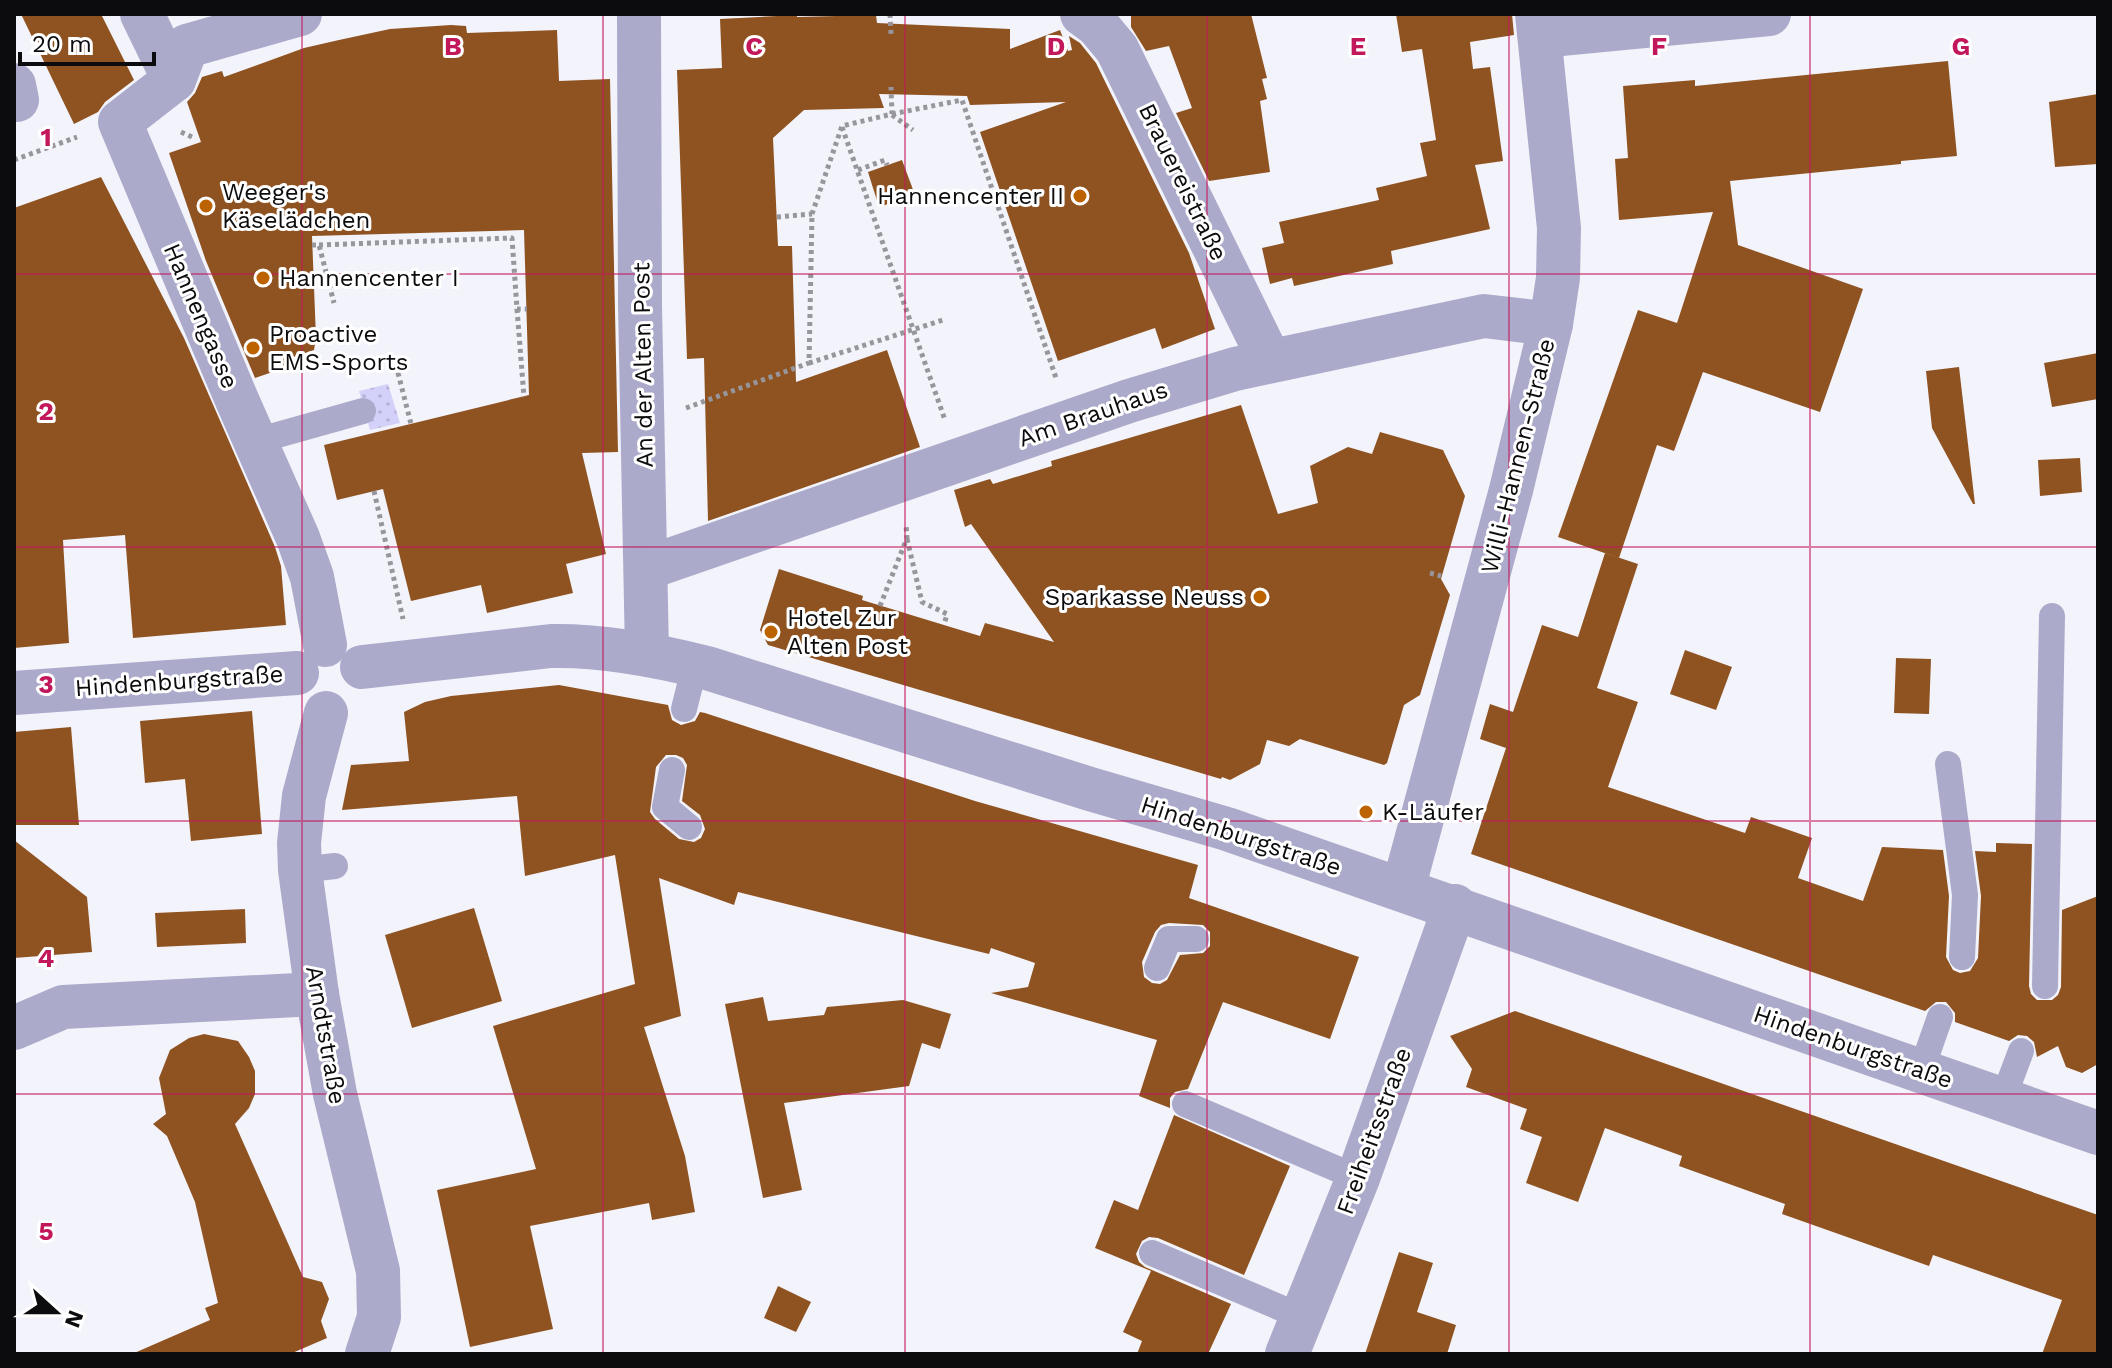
<svg xmlns="http://www.w3.org/2000/svg" width="2112" height="1368" viewBox="0 0 2112 1368" font-family="'Work Sans',sans-serif">
<style>
.grass{fill:url(#grass-dots)}
.building{fill:#8f5321;fill-rule:evenodd}
.lines{fill:none;stroke-linecap:round;stroke-linejoin:round}
.path{stroke:#96969c;stroke-width:5;stroke-dasharray:4 4;stroke-linecap:butt}
.service{stroke:#abaaca;stroke-width:26}
.minor{stroke:#abaaca;stroke-width:44}
.grid{fill:none;stroke:#c2185b;stroke-width:2;stroke-opacity:0.55}
.poi-dot{fill:#bc6300;stroke:#fff;stroke-width:3}
.labels{text-anchor:middle;stroke-width:6;stroke-linejoin:round;paint-order:stroke}
.street-label{font-size:24px;fill:#0c0c0e;stroke:#fff}
.poi-label{font-size:24px;fill:#0c0c0e;stroke:#fff;text-anchor:start}
.grid-label{font-size:26px;text-anchor:middle;font-weight:bold;fill:#c2185b;stroke:#fff;stroke-width:6;stroke-linejoin:round;paint-order:stroke}
</style>
<defs>
<pattern id="grass-dots" width="8" height="8" patternUnits="userSpaceOnUse" patternTransform="scale(2)"><rect width="8" height="8" fill="#d3d1fa"/><path d="M2 2h.1M6 6h.1" fill="none" stroke="#b4b2d5" stroke-width="1.8" stroke-linecap="round"/></pattern>
</defs>
<rect width="100%" height="100%" fill="#f3f3fb"/>
<polygon class="grass" points="388,384 400,423 370,430 359,391"/>
<g class="building">
<polygon points="21,14 101,14 134,80 105,102 98,112 74,124"/>
<polygon points="1131,14 1251,14 1267,78 1262,79 1267,99 1260,101 1270,172 1209,181 1176,113 1192,108 1169,46 1146,51 1131,27"/>
<polygon points="1396,14 1512,14 1514,35 1470,42 1473,69 1490,67 1503,161 1475,165 1490,229 1391,251 1393,264 1294,286 1292,278 1270,284 1262,248 1284,243 1279,222 1379,200 1376,188 1427,176 1420,143 1436,140 1422,49 1402,52"/>
<polygon points="797,15 797,17 876,15 877,23 1010,29 1010,49 1060,30 1068,51 1072,50 1069,36 1080,43 1096,63 1189,253 1215,329 1162,349 1155,328 1058,361 980,132 1066,102 970,105 967,96 879,94 884,108 804,110 773,138 778,246 792,246 796,382 887,350 920,447 708,521 704,358 687,359 677,70 722,68 720,19"/>
<polygon points="451,25 466,26 467,33 557,30 559,81 610,79 618,452 582,453 606,554 566,564 573,593 487,613 481,585 411,601 383,489 337,500 324,445 529,395 524,230 312,236 316,338 314,350 291,358 293,365 255,378 206,261 169,153 201,142 187,102 195,93 202,77 222,71 224,77 304,48 339,40 390,29"/>
<polygon points="1948,61 1957,156 1901,161 1901,164 1730,181 1738,245 1863,289 1820,412 1703,372 1674,451 1657,445 1619,558 1558,537 1638,310 1677,323 1713,212 1619,220 1615,159 1628,158 1623,86 1695,80 1695,86"/>
<polygon points="2098,94 2098,164 2055,167 2049,102"/>
<polygon points="902,160 915,195 879,207 868,172"/>
<polygon points="101,177 184,338 275,547 281,566 286,625 133,638 125,535 63,540 69,643 14,648 14,208"/>
<polygon points="2098,353 2098,399 2052,407 2044,363"/>
<polygon points="1959,367 1975,504 1973,504 1932,428 1926,371"/>
<polygon points="1241,405 1278,514 1318,503 1310,466 1348,447 1372,454 1380,432 1443,450 1465,496 1441,579 1450,595 1420,695 1404,705 1387,763 1384,765 1300,739 1289,746 1267,740 1260,764 1230,780 1222,777 1221,779 768,645 760,630 779,569 863,596 862,600 980,636 985,623 1054,642 971,524 965,527 954,490 990,479 993,484 1052,466 1051,461"/>
<polygon points="2080,458 2082,492 2040,496 2038,460"/>
<polygon points="1605,553 1638,564 1597,688 1638,702 1608,787 1745,833 1751,817 1812,838 1798,878 1863,901 1882,847 1943,850 1949,896 1946,957 1953,970 1960,973 1970,971 1978,958 1981,896 1975,851 1996,852 1996,843 2032,844 2029,986 2031,994 2037,1000 2052,1000 2058,995 2061,987 2062,910 2098,896 2098,1064 2082,1073 2066,1067 2058,1046 2037,1057 2034,1042 2027,1036 2018,1035 2009,1041 1955,1022 1955,1013 1946,1002 1936,1002 1925,1011 1471,854 1506,748 1480,739 1490,704 1513,712 1542,625 1578,637"/>
<polygon points="1685,650 1732,667 1716,710 1670,694"/>
<polygon points="1896,658 1931,659 1929,714 1894,713"/>
<path d="M559 685 668 705 672 720 681 725 695 721 700 712 705 713 975 801 1198 865 1189 898 1359 957 1330 1039 1223 1002 1188 1089 1175 1092 1170 1098V1108L1139 1096 1157 1040 991 993 1028 987 1035 963 991 948 989 954 738 892 734 905 659 878 681 1016 644 1027 685 1156 695 1212 652 1220 649 1203 530 1226 553 1329 470 1347 437 1190 536 1169 493 1026 635 984 615 855 525 876 517 796 342 810 351 765 409 761 404 712 425 702 451 696ZM666 755H676L683 758 687 765 682 801 700 815 705 829 701 838 694 842 679 839 655 819 650 812 656 767ZM1169 923 1203 925 1210 932V946L1203 953 1180 955 1167 980 1160 984 1152 983 1144 977 1142 962 1155 932 1161 925Z"/>
<polygon points="252,711 262,834 191,841 185,779 145,783 140,721"/>
<polygon points="71,727 79,825 14,825 14,732"/>
<polygon points="14,840 87,897 92,952 14,958"/>
<polygon points="474,908 502,1001 412,1028 385,935"/>
<polygon points="245,909 246,943 157,947 155,913"/>
<polygon points="763,997 768,1021 824,1015 827,1007 903,1000 951,1014 940,1049 922,1043 909,1086 784,1103 802,1190 763,1198 725,1004"/>
<polygon points="1515,1011 2098,1215 2098,1354 2042,1354 2062,1300 1933,1255 1929,1266 1782,1214 1785,1204 1679,1166 1682,1156 1605,1128 1578,1202 1526,1183 1542,1137 1520,1129 1527,1109 1466,1087 1472,1069 1450,1036"/>
<polygon points="204,1034 238,1041 249,1057 255,1071 255,1094 249,1108 235,1124 303,1277 322,1282 329,1299 321,1321 327,1338 290,1354 132,1354 210,1320 205,1308 218,1303 195,1202 167,1136 153,1124 166,1114 159,1078 170,1050 189,1038"/>
<polygon points="1174,1115 1290,1166 1244,1275 1158,1238 1149,1237 1142,1241 1136,1254 1139,1262 1145,1267 1231,1304 1208,1354 1137,1354 1142,1341 1123,1332 1151,1271 1095,1248 1114,1200 1138,1210"/>
<polygon points="1399,1252 1433,1263 1417,1312 1456,1325 1447,1354 1365,1354"/>
<polygon points="778,1286 811,1302 796,1332 764,1318"/>
</g>
<g class="lines">
<g class="path">
<polyline points="890,14 891,34"/>
<polyline points="892,114 962,100 1056,378"/>
<polyline points="892,115 913,130"/>
<polyline points="842,127 945,420"/>
<polyline points="181,132 192,137"/>
<polyline points="14,160 77,137"/>
<polyline points="858,170 885,160 887,165"/>
<polyline points="777,217 812,214"/>
<polyline points="312,245 319,245 334,303"/>
<polyline points="319,245 512,238 517,309 527,309"/>
<polyline points="517,309 524,397"/>
<polyline points="809,363 946,319"/>
<polyline points="396,365 411,424"/>
<polyline points="686,408 809,363 812,214 842,126 892,114 891,87"/>
<polyline points="374,491 403,619"/>
<polyline points="907,539 922,602 947,614 944,625"/>
<polyline points="1430,573 1441,576"/>
<polyline points="880,606 907,538 906,525"/>
</g>
<g class="service">
<polyline points="256,441 363,411"/>
<polyline points="684,709 695,665"/>
<polyline points="1948,764 1965,895 1962,957"/>
<polyline points="672,770 665,807 689,827"/>
<polyline points="300,870 335,866"/>
<polyline points="1157,968 1169,939 1196,939"/>
<polyline points="2045,986 2052,616"/>
<polyline points="1921,1071 1940,1017"/>
<polyline points="2003,1099 2021,1051"/>
<polyline points="1185,1104 1358,1178"/>
<polyline points="1152,1253 1302,1317"/>
</g>
<g class="minor">
<polyline points="142,14 174,80"/>
<polyline points="300,14 187,46 174,80 120,122 237,400 298,538 312,577 325,645"/>
<polyline points="639,14 640,305 647,654"/>
<polyline points="1082,14 1097,25 1117,49 1270,361"/>
<polyline points="1540,36 1769,14"/>
<polyline points="14,85 17,100"/>
<polyline points="647,568 1129,401 1235,369 1484,316 1551,324"/>
<path d="M362 667 551 646C604 645 656 655 707 668L1090 789 1227 829 2098 1133"/>
<polyline points="14,693 297,673"/>
<polyline points="326,713 304,796 299,843 300,870 317,994 335,1094 378,1271 379,1317 367,1354"/>
<polyline points="1403,889 1511,490 1551,324 1558,278 1559,228 1537,14"/>
<polyline points="14,1028 63,1007 317,994"/>
<polyline points="1287,1354 1358,1178 1455,906"/>
</g>
</g>
<path class="grid" d="M302 14V1354M603 14V1354M905 14V1354M1207 14V1354M1509 14V1354M1810 14V1354M14 274H2098M14 547H2098M14 821H2098M14 1094H2098"/>
<g class="poi-dot">
<circle cx="1080" cy="196" r="8"/>
<circle cx="206" cy="206" r="8"/>
<circle cx="263" cy="278" r="8"/>
<circle cx="253" cy="348" r="8"/>
<circle cx="1260" cy="597" r="8"/>
<circle cx="771" cy="632" r="8"/>
<circle cx="1366" cy="812" r="8"/>
</g>
<g class="labels">
<g class="street-label">
<text transform="translate(1183 182) rotate(64)" y="8">Brauereistraße</text>
<text transform="translate(201 316) rotate(67)" y="8">Hannengasse</text>
<text transform="translate(643 365) rotate(-91)" y="8">An der Alten Post</text>
<text transform="translate(1093 414) rotate(-19)" y="8">Am Brauhaus</text>
<text transform="translate(1518 456) rotate(-76)" y="8">Willi-Hannen-Straße</text>
<text transform="translate(179 681) rotate(-4)" y="8">Hindenburgstraße</text>
<text transform="translate(1241 836) rotate(18)" y="8">Hindenburgstraße</text>
<text transform="translate(326 1035) rotate(80)" y="8">Arndtstraße</text>
<text transform="translate(1853 1047) rotate(19)" y="8">Hindenburgstraße</text>
<text transform="translate(1374 1131) rotate(-70)" y="8">Freiheitsstraße</text>
</g>
<g class="poi-label">
<text x="222" y="200">Weeger's<tspan x="222" dy="28">Käselädchen</tspan></text>
<text x="1064" y="204" text-anchor="end">Hannencenter II</text>
<text x="279" y="286">Hannencenter I</text>
<text x="269" y="342">Proactive<tspan x="269" dy="28">EMS-Sports</tspan></text>
<text x="1244" y="605" text-anchor="end">Sparkasse Neuss</text>
<text x="787" y="626">Hotel Zur<tspan x="787" dy="28">Alten Post</tspan></text>
<text x="1382" y="820">K-Läufer</text>
</g>
</g>
<g class="grid-label">
<text x="453" y="55">B</text>
<text x="754" y="55">C</text>
<text x="1056" y="55">D</text>
<text x="1358" y="55">E</text>
<text x="1659" y="55">F</text>
<text x="1961" y="55">G</text>
<text x="46" y="146">1</text>
<text x="46" y="420">2</text>
<text x="46" y="693">3</text>
<text x="46" y="967">4</text>
<text x="46" y="1240">5</text>
</g>
<rect width="2112" height="1368" fill="none" stroke="#0c0c0e" stroke-width="32"/>
<g transform="translate(56 1312) rotate(111)" stroke="#ffffff" stroke-width="6" paint-order="stroke">
<path d="M0-6L14 30L0 20L-14 30Z" fill="#0c0c0e"/>
<text y="-12" font-size="22" font-weight="bold" text-anchor="middle" fill="#0c0c0e">N</text>
</g>
<path d="M20 52v12h134v-12" fill="none" stroke="#0c0c0e" stroke-width="4"/>
<text x="32" y="52" font-size="24" fill="#0c0c0e" stroke="#ffffff" stroke-width="6" paint-order="stroke">20 m</text>
</svg>
